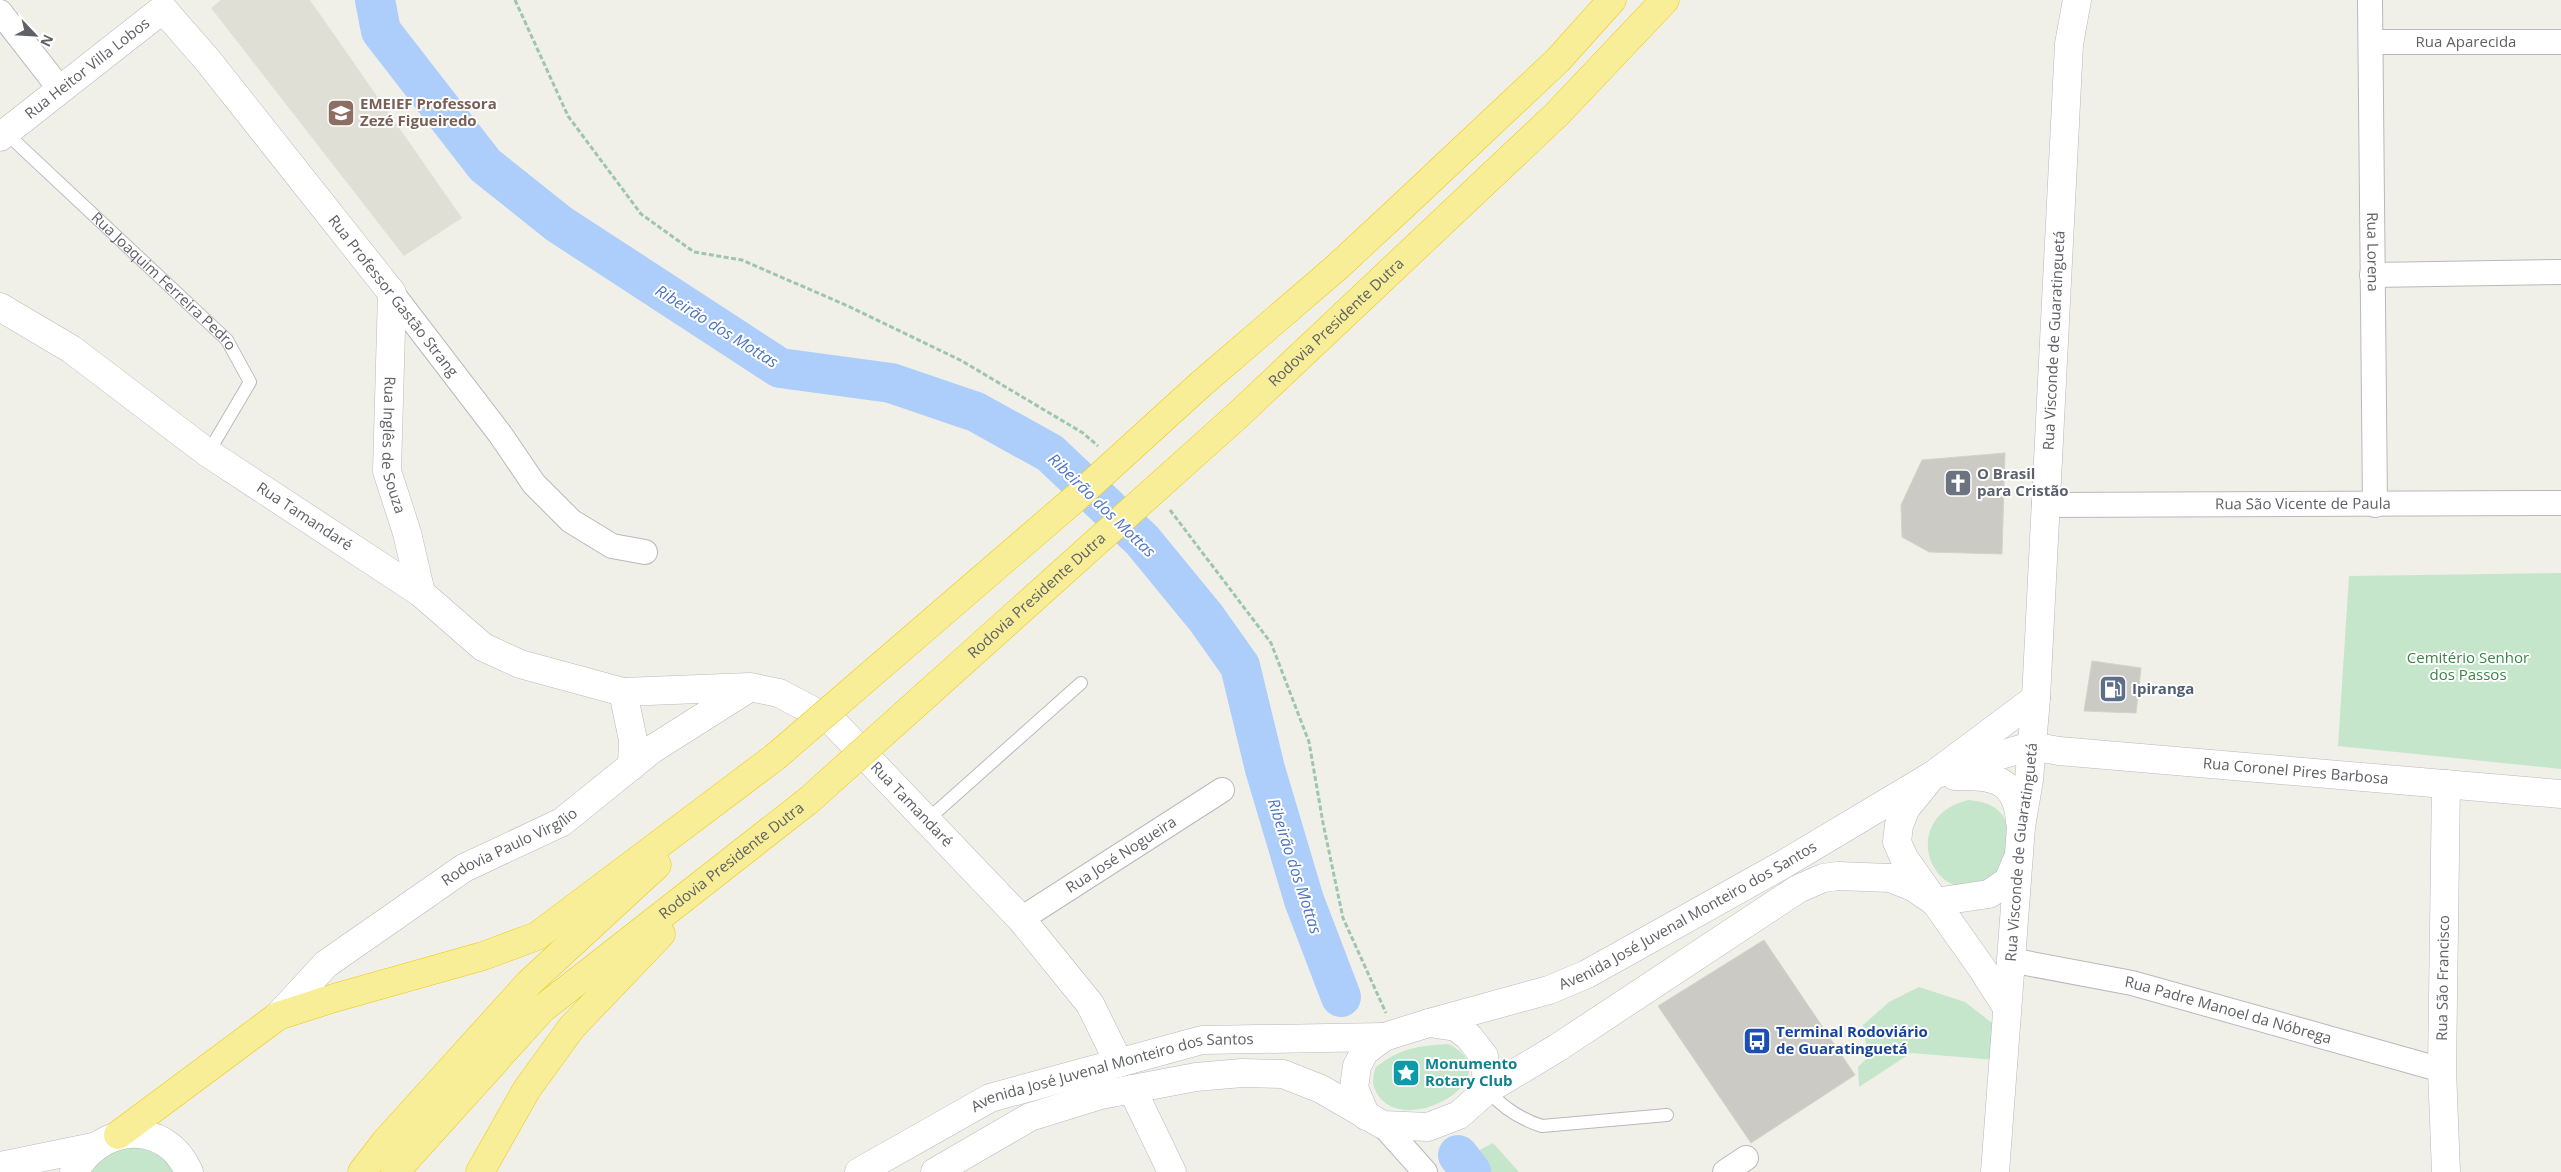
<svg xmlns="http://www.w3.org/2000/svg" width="2561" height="1172" viewBox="0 0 2561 1172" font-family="'Open Sans',sans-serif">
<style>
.education{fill:#e0dfd6}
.green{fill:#c6e6cb}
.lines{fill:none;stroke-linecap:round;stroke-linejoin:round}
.river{stroke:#adcdfb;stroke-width:40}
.building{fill:#cccac4;stroke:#d5d3c6}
.service-casing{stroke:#b8b9bd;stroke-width:14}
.minor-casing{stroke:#b8b9bd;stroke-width:26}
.tertiary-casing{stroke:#b8b9bd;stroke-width:29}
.secondary-casing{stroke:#b6b8be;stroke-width:29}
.motorway-casing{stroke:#eec90b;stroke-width:29}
.path{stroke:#9ec5af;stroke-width:3;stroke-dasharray:5 2.5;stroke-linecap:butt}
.service{stroke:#fff;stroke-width:12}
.minor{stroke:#fff;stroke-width:24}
.tertiary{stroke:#fff;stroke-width:28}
.secondary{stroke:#fff;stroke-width:28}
.motorway{stroke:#f8ee97;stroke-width:28}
.motorway-bridge-casing{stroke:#eec90b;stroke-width:29;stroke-linecap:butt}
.motorway-bridge{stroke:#f8ee97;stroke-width:28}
.labels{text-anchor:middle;stroke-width:4;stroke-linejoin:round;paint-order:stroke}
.street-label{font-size:15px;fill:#5f6167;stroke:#fff}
.education-label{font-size:15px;font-weight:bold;fill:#785e54;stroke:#fff;text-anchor:start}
.worship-label{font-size:15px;font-weight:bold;fill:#5b616d;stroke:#fff;text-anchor:start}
.park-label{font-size:15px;fill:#3a8448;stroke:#fff}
.service-label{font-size:15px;font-weight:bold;fill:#4e5e75;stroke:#fff;text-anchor:start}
.transit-label{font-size:15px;font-weight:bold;fill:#164399;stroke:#fff;text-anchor:start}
.culture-label{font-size:15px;font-weight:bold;fill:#0d838f;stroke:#fff;text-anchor:start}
.water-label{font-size:16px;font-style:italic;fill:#4f75bf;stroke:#fff}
</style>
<rect width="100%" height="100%" fill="#f0f0e8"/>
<polygon class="education" points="221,0 310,0 462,218 404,256 211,8"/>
<g class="green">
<polygon points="2561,573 2561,769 2338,746 2349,576"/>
<path d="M1968 800C2001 803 2005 815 2014 843L1996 879C1987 882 1978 886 1969 887 1926 890 1904 816 1968 800Z"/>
<polygon points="1919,987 1965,1002 1992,1023 1996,1060 1911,1053 1859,1087 1858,1067 1868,1057 1863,1025 1889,1002"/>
<path d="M1448 1044C1518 1077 1395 1146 1374 1087 1372 1082 1374 1074 1375 1068 1400 1048 1417 1046 1448 1044Z"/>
<polygon points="1493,1143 1519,1172 1445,1172 1445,1168"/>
<path d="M128 1147C150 1148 161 1155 175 1172H91L105 1156Z"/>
</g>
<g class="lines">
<g class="river">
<polyline points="375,0 381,31 485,165 559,224 780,368 891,383 976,412 1050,453 1142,540 1206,618 1240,666 1265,769 1304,900 1341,997"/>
<polyline points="1458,1155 1471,1172"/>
</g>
</g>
<g class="building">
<polygon points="2005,453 2002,554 1929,552 1902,537 1901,505 1922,460"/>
<polygon points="2092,661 2141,668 2136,713 2084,711"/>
<polygon points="1764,940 1855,1075 1751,1143 1658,1006"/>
</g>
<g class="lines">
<g class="service-casing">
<g id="service">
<path id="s1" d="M5 132 227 340 250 382 208 453"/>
<polyline points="926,821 1081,683"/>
<path d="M1487 1090C1502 1107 1520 1119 1542 1126L1667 1115"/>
</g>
</g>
<g class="minor-casing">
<g id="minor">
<path id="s2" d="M2370 0 2375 505"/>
<polyline points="0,12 60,89"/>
<path id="s3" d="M2371 42H2561"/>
<polyline points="2372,275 2561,272"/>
<polyline points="392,293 500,434 534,484 571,521 612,546 645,552"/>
<path id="s4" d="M2044 505 2561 503"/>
<path id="s5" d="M1021 919 1222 790"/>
<path id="s6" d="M2010 960 2132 983 2442 1070"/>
<polyline points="1383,1125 1425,1172"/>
<polyline points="1725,1172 1746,1158"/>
</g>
</g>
<g class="tertiary-casing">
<g id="tertiary">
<path id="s7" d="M0 137 163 9 209 62 392 293 387 471 407 533 421 593"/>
<path id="s8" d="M0 307 71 349 208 453 421 593 483 647 520 664 623 692 750 687 779 693 832 721 1021 919 1090 1004 1119 1063"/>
<polyline points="623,692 633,740 632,766"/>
<path id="s9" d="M2031 746 2059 751 2561 794"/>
<polyline points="2446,784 2442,1070 2446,1172"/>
<path id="s10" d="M278 1016 326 964 464 868 562 822 651 750 749 688"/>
<polyline points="1132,1089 1172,1172"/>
</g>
</g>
<g class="secondary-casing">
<g id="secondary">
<path d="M1955 776C1992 776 2017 777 2020 822"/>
<polyline points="1935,902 1989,894 2008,881 2017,860"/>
<polyline points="2006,1006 1981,967 1904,858 1897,842 1899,825 1906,808 1933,775 2031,746"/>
<path id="s11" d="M1429 1023 1549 990 1587 974 1784 864 1933 775 2036 698"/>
<polyline points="1366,1116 1354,1088 1357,1066 1365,1051 1384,1037 1429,1023 1456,1027 1469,1037 1484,1056 1487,1090"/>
<polyline points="0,1166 93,1147"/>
<path d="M74 1172C101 1124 165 1118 189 1172"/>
<path id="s12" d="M859 1172 990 1098 1202 1040 1384 1037"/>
<polyline points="935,1172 1030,1117 1101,1095 1196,1077 1242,1073 1283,1074 1321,1089 1383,1125 1428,1127 1459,1115 1487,1090 1557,1048 1798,889 1823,878 1838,876 1890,878 1913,887 1935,902"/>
<path id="s13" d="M1995 1172 2021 827 2029 780 2036 698 2069 44 2077 0"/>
</g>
</g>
<g class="motorway-casing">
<g id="motorway">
<polyline points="1201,384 1336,268 1406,203 1558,60 1612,0"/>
<path id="s14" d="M1238 415 1557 114 1665 0"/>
<polyline points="118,1135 278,1016 334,998 483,956 537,936 775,757"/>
<polyline points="362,1172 386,1141 529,983 657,865"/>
<path id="s15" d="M395 1172 542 1009 809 800"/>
<polyline points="480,1172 527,1089 572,1027 661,934"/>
</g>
</g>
<g class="path">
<polyline points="515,0 568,116 641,214 694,252 742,260 850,307 962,361 1083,433 1098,446"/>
<polyline points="1170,510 1271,643 1309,742 1323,823 1343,918 1386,1013"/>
</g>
<use href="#service" class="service"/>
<use href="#minor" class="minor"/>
<use href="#tertiary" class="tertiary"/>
<use href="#secondary" class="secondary"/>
<use href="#motorway" class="motorway"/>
<g class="motorway-bridge-casing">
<g id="motorway-bridge">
<polyline points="775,757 1078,496 1201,384"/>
<path id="s16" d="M809 800 1238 415"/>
</g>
</g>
<use href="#motorway-bridge" class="motorway-bridge"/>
</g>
<defs>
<g id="school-square" transform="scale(1.4375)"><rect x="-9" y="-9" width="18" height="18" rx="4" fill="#8d6e63" stroke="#fff"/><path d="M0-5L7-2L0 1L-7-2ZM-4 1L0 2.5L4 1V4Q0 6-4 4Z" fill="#fff"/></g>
<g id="church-square" transform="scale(1.4375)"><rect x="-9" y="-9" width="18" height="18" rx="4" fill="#6b7280" stroke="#fff"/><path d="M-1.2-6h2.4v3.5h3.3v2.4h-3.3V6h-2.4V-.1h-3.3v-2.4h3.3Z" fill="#fff"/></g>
<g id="fuel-square" transform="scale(1.4375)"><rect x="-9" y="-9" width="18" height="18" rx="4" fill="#5c6f8a" stroke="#fff"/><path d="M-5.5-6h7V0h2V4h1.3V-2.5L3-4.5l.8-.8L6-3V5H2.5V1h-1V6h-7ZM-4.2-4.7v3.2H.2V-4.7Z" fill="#fff"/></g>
<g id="bus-square" transform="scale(1.4375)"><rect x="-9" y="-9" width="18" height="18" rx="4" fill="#1a4fb4" stroke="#fff"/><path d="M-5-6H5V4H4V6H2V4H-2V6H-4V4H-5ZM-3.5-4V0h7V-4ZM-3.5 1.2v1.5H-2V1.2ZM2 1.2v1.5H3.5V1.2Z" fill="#fff"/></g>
<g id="sight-square" transform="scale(1.4375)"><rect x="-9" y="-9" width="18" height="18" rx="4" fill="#0f9aa8" stroke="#fff"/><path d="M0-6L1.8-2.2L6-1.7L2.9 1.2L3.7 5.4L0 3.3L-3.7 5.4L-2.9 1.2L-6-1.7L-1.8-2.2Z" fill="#fff"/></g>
</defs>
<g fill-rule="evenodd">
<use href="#school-square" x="341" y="113"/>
<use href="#church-square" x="1958" y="483"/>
<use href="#fuel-square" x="2113" y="689"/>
<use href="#bus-square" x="1757" y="1041"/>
<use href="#sight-square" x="1406" y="1073"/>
</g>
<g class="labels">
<g class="street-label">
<text dy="5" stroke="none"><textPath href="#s3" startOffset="95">Rua Aparecida</textPath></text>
<text dy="5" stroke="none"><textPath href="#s7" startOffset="111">Rua Heitor Villa Lobos</textPath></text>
<text dy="5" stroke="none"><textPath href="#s2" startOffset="252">Rua Lorena</textPath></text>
<text dy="5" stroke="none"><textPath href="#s1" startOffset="218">Rua Joaquim Ferreira Pedro</textPath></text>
<text transform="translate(393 296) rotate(52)" y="5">Rua Professor Gastão Strang</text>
<text dy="5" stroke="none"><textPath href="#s14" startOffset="135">Rodovia Presidente Dutra</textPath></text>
<text dy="5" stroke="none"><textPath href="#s13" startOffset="834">Rua Visconde de Guaratinguetá</textPath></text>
<text dy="5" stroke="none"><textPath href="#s7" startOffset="725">Rua Inglês de Souza</textPath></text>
<text dy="5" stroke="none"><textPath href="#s4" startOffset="259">Rua São Vicente de Paula</textPath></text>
<text dy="5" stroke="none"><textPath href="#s8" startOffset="370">Rua Tamandaré</textPath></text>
<text dy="5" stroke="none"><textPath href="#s16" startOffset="306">Rodovia Presidente Dutra</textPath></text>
<text dy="5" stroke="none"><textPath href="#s9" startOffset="266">Rua Coronel Pires Barbosa</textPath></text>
<text dy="5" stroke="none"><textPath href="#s8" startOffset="1071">Rua Tamandaré</textPath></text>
<text dy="5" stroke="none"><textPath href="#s10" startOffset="289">Rodovia Paulo Virgílio</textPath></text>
<text dy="5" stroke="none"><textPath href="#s13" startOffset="321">Rua Visconde de Guaratinguetá</textPath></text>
<text dy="5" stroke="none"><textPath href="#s5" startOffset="119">Rua José Nogueira</textPath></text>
<text dy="5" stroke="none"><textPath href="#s15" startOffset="460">Rodovia Presidente Dutra</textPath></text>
<text dy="5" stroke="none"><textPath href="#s11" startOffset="282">Avenida José Juvenal Monteiro dos Santos</textPath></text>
<text transform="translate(2443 978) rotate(-89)" y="5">Rua São Francisco</text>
<text dy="5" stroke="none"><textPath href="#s6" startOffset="224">Rua Padre Manoel da Nóbrega</textPath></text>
<text dy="5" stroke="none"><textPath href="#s12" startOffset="276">Avenida José Juvenal Monteiro dos Santos</textPath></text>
</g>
<g class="education-label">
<text x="360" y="109">EMEIEF Professora<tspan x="360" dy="17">Zezé Figueiredo</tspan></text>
</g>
<g class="worship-label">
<text x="1977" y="479">O Brasil<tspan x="1977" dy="17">para Cristão</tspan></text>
</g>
<g class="park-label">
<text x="2468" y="663">Cemitério Senhor<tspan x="2468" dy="17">dos Passos</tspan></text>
</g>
<g class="service-label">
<text x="2132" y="694">Ipiranga</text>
</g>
<g class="transit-label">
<text x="1776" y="1037">Terminal Rodoviário<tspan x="1776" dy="17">de Guaratinguetá</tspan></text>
</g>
<g class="culture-label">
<text x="1425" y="1069">Monumento<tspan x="1425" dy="17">Rotary Club</tspan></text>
</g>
<g class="water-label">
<text transform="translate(717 326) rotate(32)" y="6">Ribeirão dos Mottas</text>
<text transform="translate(1102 505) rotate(44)" y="6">Ribeirão dos Mottas</text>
<text transform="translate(1295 866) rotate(72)" y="6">Ribeirão dos Mottas</text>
</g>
</g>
<g transform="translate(35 35) rotate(115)" stroke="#ffffff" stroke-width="4" paint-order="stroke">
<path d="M0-4L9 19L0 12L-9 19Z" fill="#5f6167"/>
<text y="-8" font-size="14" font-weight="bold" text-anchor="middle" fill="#5f6167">N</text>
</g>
</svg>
